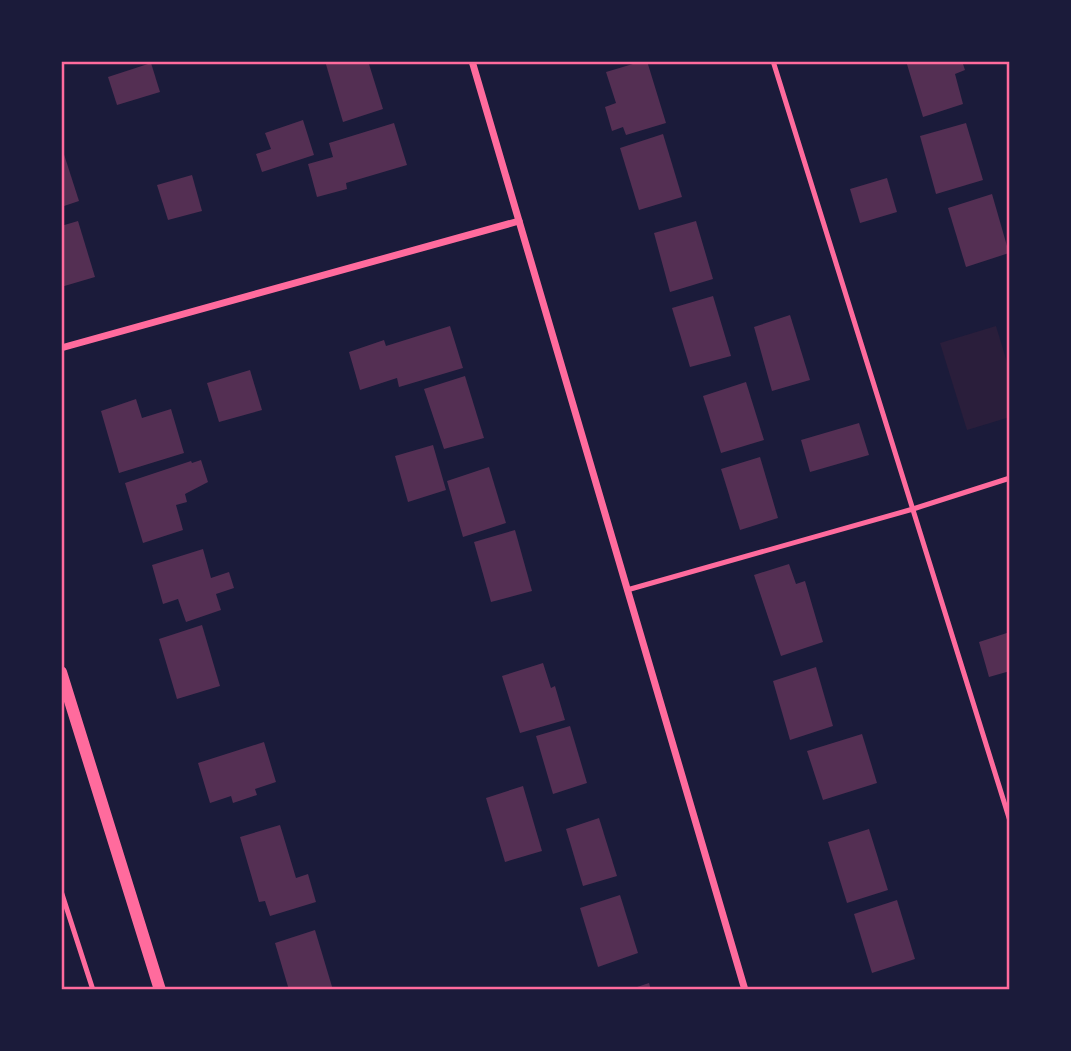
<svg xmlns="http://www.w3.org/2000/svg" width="1071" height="1051" viewBox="0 0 1071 1051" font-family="'Sofia Sans Condensed',sans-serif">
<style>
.green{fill:#2a1e3b}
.building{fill:#542f53}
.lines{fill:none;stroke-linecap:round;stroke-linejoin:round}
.service{stroke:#ff6b9d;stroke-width:5}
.minor{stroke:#ff6b9d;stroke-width:7}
.tertiary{stroke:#ff6b9d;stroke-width:12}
.neatline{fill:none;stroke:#ff6b9d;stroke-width:2.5}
</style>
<rect width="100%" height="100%" fill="#1b1b3a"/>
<polygon class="green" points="996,326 1010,372 1010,417 967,430 940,343"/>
<g class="building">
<polygon points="325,61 368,61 383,109 343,122"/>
<polygon points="643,61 647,61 666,123 626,135 623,127 612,131 605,107 616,103 606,72"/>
<polygon points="906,61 962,61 965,70 955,74 963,104 923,117"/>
<polygon points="151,63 160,92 117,105 108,77"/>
<polygon points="303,120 314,155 262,172 256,154 271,149 265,133"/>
<polygon points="394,123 407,165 346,183 347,189 317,197 308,164 333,157 329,143"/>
<polygon points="966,123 983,180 936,194 920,136"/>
<polygon points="663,134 682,197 639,210 620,148"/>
<polygon points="61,145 79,201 61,207"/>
<polygon points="192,175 202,211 168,220 157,185"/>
<polygon points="887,178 897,212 860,223 850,189"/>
<polygon points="992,194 1009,253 966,267 948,208"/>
<polygon points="78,221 95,277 61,287 61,226"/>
<polygon points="696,221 713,279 670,292 654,233"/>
<polygon points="713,296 731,356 690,367 672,308"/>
<polygon points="790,315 810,380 772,391 754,327"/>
<polygon points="450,326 463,368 399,387 397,378 360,390 349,352 384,340 386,346"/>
<polygon points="250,370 262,410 219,422 207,383"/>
<polygon points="465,376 484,438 444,449 424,389"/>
<polygon points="746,382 764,440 721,453 703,396"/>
<polygon points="136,399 142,418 171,409 184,453 119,473 101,411"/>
<polygon points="859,423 869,455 810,472 801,440"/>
<polygon points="433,445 446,490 408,502 395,456"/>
<polygon points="760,457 778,518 740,530 721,469"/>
<polygon points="201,460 208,482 185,494 187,502 176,505 183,530 143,543 125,483 191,461 192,463"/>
<polygon points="489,467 506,523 463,537 447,481"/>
<polygon points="515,530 532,591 491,602 474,542"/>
<polygon points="203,549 211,578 229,572 234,588 216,594 221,610 186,622 178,599 163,604 152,565"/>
<polygon points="789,564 796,584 805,581 823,642 781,656 754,575"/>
<polygon points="202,625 220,686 177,699 159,639"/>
<polygon points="1010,632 1010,671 989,677 979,642"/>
<polygon points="543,663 551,688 555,686 565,720 520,733 502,676"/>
<polygon points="816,667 833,726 790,740 773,681"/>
<polygon points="570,726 587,783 553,794 536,736"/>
<polygon points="862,734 877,783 823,800 807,751"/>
<polygon points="264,742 276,782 255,789 257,795 233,803 231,796 210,803 198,763"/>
<polygon points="523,786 542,851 505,862 486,798"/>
<polygon points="599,818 617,876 583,886 566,829"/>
<polygon points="280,825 296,878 308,874 316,902 270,916 265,901 259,902 240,837"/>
<polygon points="869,829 888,890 847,903 828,842"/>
<polygon points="620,895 638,953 598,967 580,908"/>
<polygon points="897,900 915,959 872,973 854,914"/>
<polygon points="315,930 333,990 289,990 275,943"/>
<polygon points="649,983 651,990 631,990 631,989"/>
</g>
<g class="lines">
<g class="service">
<polyline points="773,61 1010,821"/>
<polyline points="627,590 913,509 1010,478"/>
<polyline points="61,891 93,990"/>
</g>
<g class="minor">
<polyline points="472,61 745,990"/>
<polyline points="61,348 519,221"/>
</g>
<polyline class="tertiary" points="61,672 160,990"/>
</g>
<rect width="1071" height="1051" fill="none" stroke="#1b1b3a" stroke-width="126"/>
<rect x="63" y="63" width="945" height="925" class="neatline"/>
</svg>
